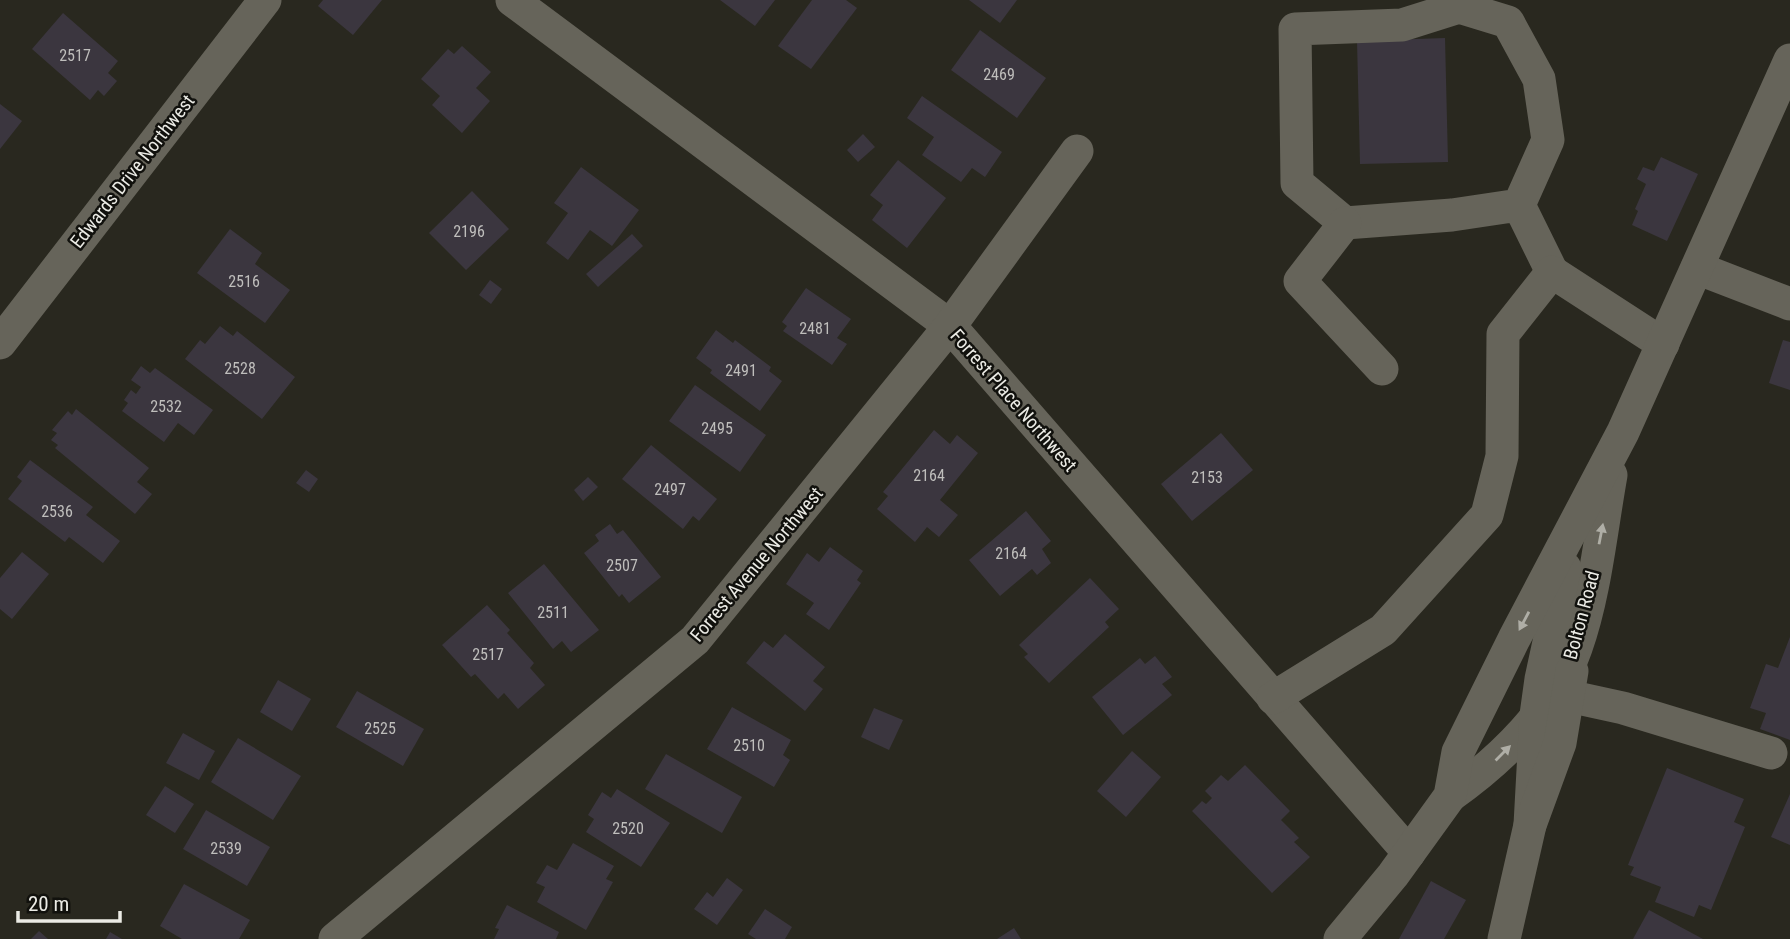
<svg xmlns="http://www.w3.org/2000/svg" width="1790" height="939" viewBox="0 0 1790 939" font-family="'Roboto Condensed',sans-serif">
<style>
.building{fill:#3b363f}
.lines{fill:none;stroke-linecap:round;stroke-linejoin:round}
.minor{stroke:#66645a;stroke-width:33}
.oneway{fill:#afaea6}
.labels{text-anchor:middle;stroke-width:5;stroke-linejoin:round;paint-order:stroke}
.number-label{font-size:16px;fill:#bfbebc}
.street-label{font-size:19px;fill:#ebebe5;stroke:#11110d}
</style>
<rect width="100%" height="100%" fill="#29281f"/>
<g class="building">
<polygon points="323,0 382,0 353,35 318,6"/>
<polygon points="720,0 775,0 755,26"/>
<polygon points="812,0 846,0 857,8 811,69 778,46"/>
<polygon points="969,0 1017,0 1000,23"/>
<polygon points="63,13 118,61 108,73 117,81 104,96 98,90 90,100 32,49"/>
<polygon points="980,30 1046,78 1017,118 951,70"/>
<polygon points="1445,38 1448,162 1360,164 1357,41"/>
<polygon points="462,46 491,72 476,88 490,101 462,133 432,105 440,96 421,79 448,49 454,54"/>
<polygon points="922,96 1002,152 985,177 972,168 961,182 922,155 934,137 907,118"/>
<polygon points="0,104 22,121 0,149"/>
<polygon points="863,134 875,147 858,162 847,150"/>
<polygon points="1661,157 1698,174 1667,241 1632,225 1638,211 1635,209 1646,184 1637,179 1643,167 1654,171"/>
<polygon points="898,160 946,198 907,248 872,220 883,205 870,195"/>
<polygon points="581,167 639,210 612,246 590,230 568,260 546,243 568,213 554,203"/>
<polygon points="472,191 509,229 466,270 429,233"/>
<polygon points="230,229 262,253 255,264 290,290 265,323 197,273"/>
<polygon points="632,234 643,246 598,287 586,274"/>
<polygon points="490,280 502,289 491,304 479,295"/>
<polygon points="806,288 851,319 837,338 847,344 832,365 783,331 787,326 782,322"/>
<polygon points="220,326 233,336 237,331 295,377 262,419 185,359 200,340 205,344"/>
<polygon points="716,330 733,343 735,340 771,367 769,371 782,381 760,411 710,373 712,370 696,358"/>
<polygon points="1783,340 1790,342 1790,390 1769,383"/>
<polygon points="141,366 150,373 155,368 213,410 194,435 178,423 164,442 122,411 128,403 124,400 131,390 136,394 141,387 131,380"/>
<polygon points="695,385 766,435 740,472 669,421"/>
<polygon points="76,409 149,468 137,482 152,494 135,514 55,448 58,445 51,440 57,433 52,430 68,411 72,415"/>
<polygon points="934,430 950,444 957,435 978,453 940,500 958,515 939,537 927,527 915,542 877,509 888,496 883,492"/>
<polygon points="1221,433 1253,470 1192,521 1161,484"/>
<polygon points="651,445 717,499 699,521 693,516 683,529 622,479"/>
<polygon points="30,460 93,507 86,515 120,541 103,563 69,537 65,542 8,499 22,481 17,477"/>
<polygon points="306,470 318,479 309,492 296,483"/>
<polygon points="588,477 598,487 583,501 574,490"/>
<polygon points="1026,511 1051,541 1042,549 1051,563 1037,575 1032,569 1000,596 969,560"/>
<polygon points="610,524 617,534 623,530 661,577 629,603 622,594 619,597 584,553 599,541 595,535"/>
<polygon points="830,547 863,571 857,580 861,583 829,630 806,614 814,603 786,584 807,553 819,562"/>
<polygon points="22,552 49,574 12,619 0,609 0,578"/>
<polygon points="544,564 599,630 571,652 562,641 553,649 508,593"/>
<polygon points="1090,578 1119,609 1105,622 1109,627 1049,683 1024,657 1028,654 1019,645"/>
<polygon points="487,605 510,630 507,633 534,663 530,668 545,685 518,709 504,693 498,699 475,674 471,677 442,645"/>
<polygon points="785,634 825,667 813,681 823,689 805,711 746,663 764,641 773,648"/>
<polygon points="1790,637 1790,740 1760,729 1766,713 1750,708 1766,664 1778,668"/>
<polygon points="1155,656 1172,677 1162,684 1172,695 1123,735 1092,697 1140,658 1145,664"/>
<polygon points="278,680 311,699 292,731 260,712"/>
<polygon points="357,691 424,729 403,766 336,727"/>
<polygon points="732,707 791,740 783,755 790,760 774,787 707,749"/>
<polygon points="874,708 903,720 889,750 861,737"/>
<polygon points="183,733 215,751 199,780 166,763"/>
<polygon points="238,738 301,776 273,820 211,782"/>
<polygon points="1132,751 1161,777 1126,817 1097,791"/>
<polygon points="666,754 742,797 722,833 645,789"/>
<polygon points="1245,765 1290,811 1281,820 1299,838 1294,842 1310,857 1272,893 1192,811 1202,801 1206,804 1212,798 1205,791 1221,775 1228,781"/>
<polygon points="1667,768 1744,799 1734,822 1745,827 1711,910 1699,905 1694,917 1655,902 1661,887 1630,875 1634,867 1628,865"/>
<polygon points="165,786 194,804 175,833 146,815"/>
<polygon points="617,789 670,823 641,867 586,832 594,819 588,815 602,792 611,798"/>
<polygon points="1790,794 1790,845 1771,837"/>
<polygon points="206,810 270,847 247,886 183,849"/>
<polygon points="573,843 614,866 606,879 613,882 586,930 537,902 545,887 536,883 547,865 557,870"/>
<polygon points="727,878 743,890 717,925 694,909 707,892 713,897"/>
<polygon points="1431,881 1466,900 1444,939 1399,939"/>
<polygon points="184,884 250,920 239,939 182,939 160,926"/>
<polygon points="507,905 559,932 556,939 494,939 499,929 495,928"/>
<polygon points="765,909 792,927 785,939 756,939 748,934"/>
<polygon points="1649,910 1703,939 1633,939"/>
<polygon points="1014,928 1021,939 997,939"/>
<polygon points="39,931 48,939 31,939"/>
<polygon points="110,932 122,939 106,939"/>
</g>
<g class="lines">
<g class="minor">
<polyline points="512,0 950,326 1409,853"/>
<polyline points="1519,205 1452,215 1345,223 1297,183 1295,29 1402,25 1459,7 1508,22 1539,79 1548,140 1519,205 1552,272"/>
<polyline points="1345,223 1300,281 1382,369"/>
<polyline points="1697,268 1790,304"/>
<polyline points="0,343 265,0"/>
<polyline points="1568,696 1623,708 1771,753"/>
<polyline points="1273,698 1383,630 1487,515 1502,456 1503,334 1552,272 1663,344"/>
<path d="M1450 796C1501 760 1555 708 1576 648 1595 595 1601 531 1611 475"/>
<polyline points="1530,825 1536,715 1541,679 1565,568"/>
<polyline points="335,939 695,640 950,326 1077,151"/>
<polyline points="1340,939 1393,875 1450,796 1458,752 1514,639 1623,432 1790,60"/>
<polyline points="1504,939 1530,825 1560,743 1572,671"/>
</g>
</g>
<defs><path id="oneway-solid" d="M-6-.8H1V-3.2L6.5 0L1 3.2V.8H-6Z" transform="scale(1.75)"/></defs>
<g class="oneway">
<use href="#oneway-solid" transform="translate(1601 534) rotate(-79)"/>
<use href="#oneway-solid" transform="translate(1524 621) rotate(118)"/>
<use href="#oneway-solid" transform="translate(1503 753) rotate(-45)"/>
</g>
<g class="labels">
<g class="number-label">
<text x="75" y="61">2517</text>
<text x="999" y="80">2469</text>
<text x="469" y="237">2196</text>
<text x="244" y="287">2516</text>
<text x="815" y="334">2481</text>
<text x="240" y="374">2528</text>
<text x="741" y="376">2491</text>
<text x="166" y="412">2532</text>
<text x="717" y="434">2495</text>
<text x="929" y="481">2164</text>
<text x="1207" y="483">2153</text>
<text x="670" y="495">2497</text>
<text x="57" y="517">2536</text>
<text x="1011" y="559">2164</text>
<text x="622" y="571">2507</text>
<text x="553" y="618">2511</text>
<text x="488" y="660">2517</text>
<text x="380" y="734">2525</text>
<text x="749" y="751">2510</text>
<text x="628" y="834">2520</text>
<text x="226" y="854">2539</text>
</g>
<g class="street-label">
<text transform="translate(132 171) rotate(-52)" y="7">Edwards Drive Northwest</text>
<text transform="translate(1014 400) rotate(49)" y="7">Forrest Place Northwest</text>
<text transform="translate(756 564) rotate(-50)" y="7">Forrest Avenue Northwest</text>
<text transform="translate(1581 615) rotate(-75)" y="7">Bolton Road</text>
</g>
</g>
<path d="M18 911v10h102v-10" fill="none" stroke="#ebebe5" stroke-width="3.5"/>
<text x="28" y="911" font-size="21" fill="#ebebe5" stroke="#11110d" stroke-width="5" paint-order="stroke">20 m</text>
</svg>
